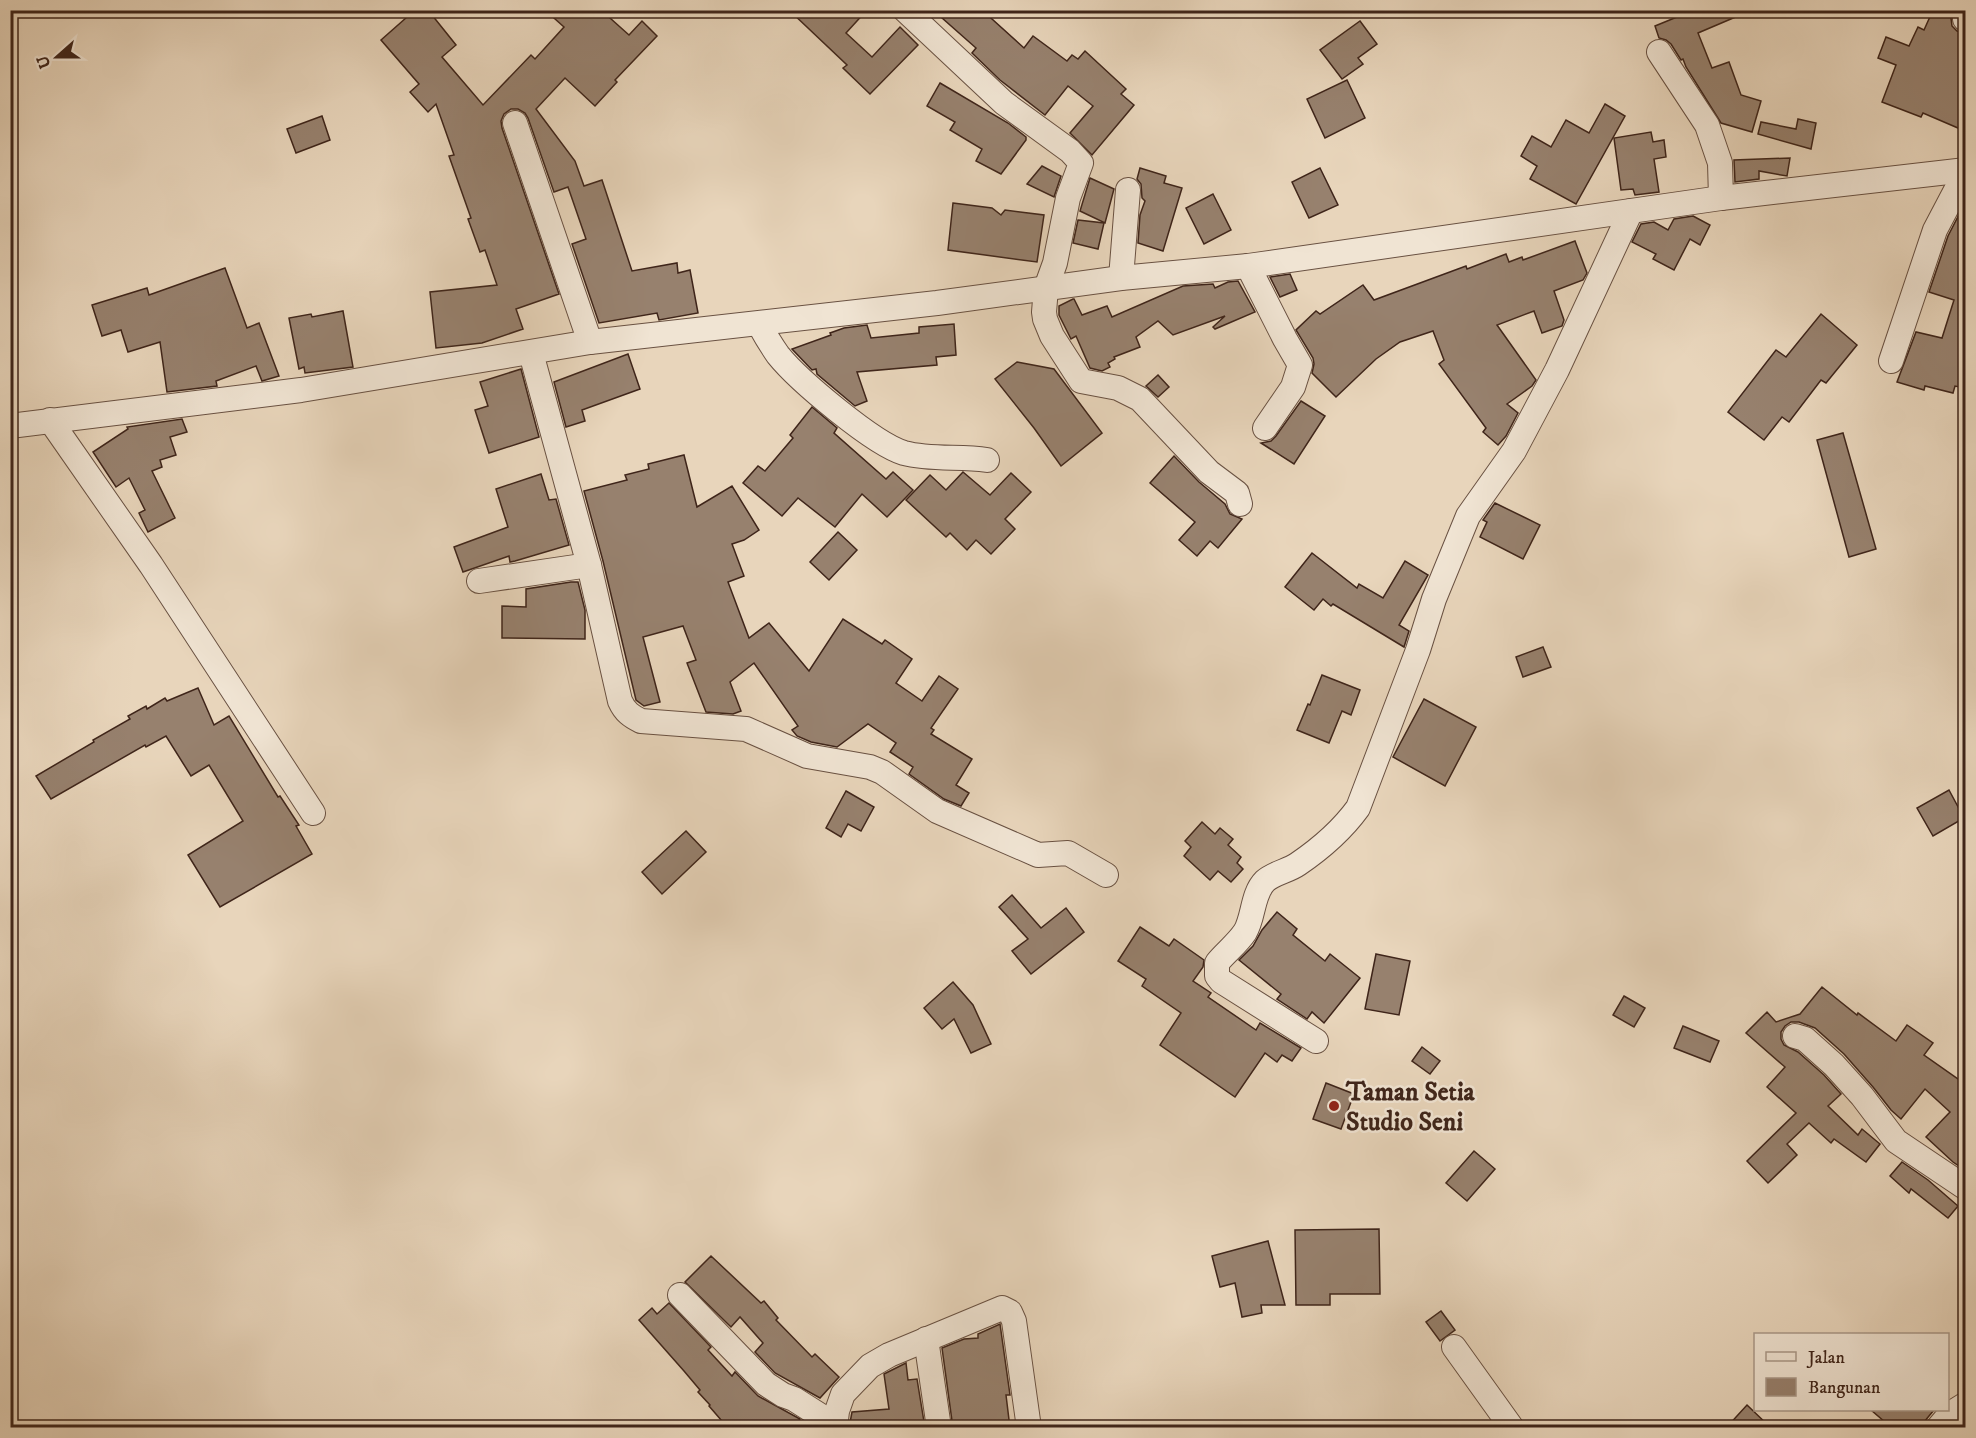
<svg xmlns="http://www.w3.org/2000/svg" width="1976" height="1438" viewBox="0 0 1976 1438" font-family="'IM FELL DW Pica',serif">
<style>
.building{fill:#97816e;stroke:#3f251a;stroke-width:1.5}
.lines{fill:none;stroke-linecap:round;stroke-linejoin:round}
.minor-casing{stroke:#695142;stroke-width:26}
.minor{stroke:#f0e4d3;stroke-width:24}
.poi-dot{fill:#8f2418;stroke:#f0e4d3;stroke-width:2}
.labels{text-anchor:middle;stroke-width:5;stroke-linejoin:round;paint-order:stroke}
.poi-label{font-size:26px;font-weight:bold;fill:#3f251a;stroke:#f0e4d3;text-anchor:start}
</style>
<rect width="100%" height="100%" fill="#e8d5bb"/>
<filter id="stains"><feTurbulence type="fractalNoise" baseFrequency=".00333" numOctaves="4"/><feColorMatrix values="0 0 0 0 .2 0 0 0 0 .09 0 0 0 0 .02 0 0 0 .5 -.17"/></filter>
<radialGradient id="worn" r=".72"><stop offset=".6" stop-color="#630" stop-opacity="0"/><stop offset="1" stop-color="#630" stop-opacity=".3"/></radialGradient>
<g class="building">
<polygon points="415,10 428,10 456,45 442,57 483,105 531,55 535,59 564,27 545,10 601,10 629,35 642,21 657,36 615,80 617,82 595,106 565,78 536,109 575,161 584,186 602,180 632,271 677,263 678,273 690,270 698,313 659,320 657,313 599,323 572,244 586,239 568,187 554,192 528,118 525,113 518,109 511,109 504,114 501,121 502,128 559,294 516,309 523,329 482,343 436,348 430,292 497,285 485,250 480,252 468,219 471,218 449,156 454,155 436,104 428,112 410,92 419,84 381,40"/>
<polygon points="789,10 867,10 846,33 872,57 900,27 918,45 870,94 843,68 847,65"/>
<polygon points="933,10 982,10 1024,48 1033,36 1067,61 1072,55 1078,59 1085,51 1126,89 1121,94 1134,105 1092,155 1070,133 1093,106 1068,86 1045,115 1000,80 972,53 976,48"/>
<polygon points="1694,10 1752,10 1698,33 1712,68 1729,62 1741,95 1761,101 1752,132 1721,123 1686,67 1683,59 1681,60 1671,44 1666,40 1659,38 1655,26"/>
<polygon points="1933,10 1954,10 1951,18 1952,26 1957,31 1965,33 1965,131 1923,113 1921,117 1882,102 1896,65 1878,58 1886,37 1909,46 1918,27 1924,30"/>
<polygon points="1360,21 1377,44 1358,58 1363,64 1342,79 1320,50"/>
<polygon points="1347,80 1365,118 1325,138 1307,99"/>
<polygon points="940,83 1008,123 1026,137 1026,140 1001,174 976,161 982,149 950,130 955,122 927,106"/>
<polygon points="1605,104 1625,116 1576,204 1530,179 1537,166 1521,156 1532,136 1551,147 1566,120 1589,133"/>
<polygon points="322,116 330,140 296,153 287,129"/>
<polygon points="1798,119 1816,123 1811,149 1758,134 1761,122 1796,129"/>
<polygon points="1651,132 1653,142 1664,140 1666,157 1654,159 1659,192 1635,195 1633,189 1621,190 1614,138"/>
<polygon points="1790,158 1787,176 1759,171 1759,179 1735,182 1734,160"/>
<polygon points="1042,166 1061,176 1054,197 1027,184"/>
<polygon points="1140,168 1166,176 1164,183 1182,188 1163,251 1138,243 1140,215 1145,201 1142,198 1141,184 1137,179"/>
<polygon points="1320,168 1338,205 1309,218 1292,182"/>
<polygon points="1090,178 1114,189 1105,223 1080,211"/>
<polygon points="1213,194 1231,230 1204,244 1186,208"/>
<polygon points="953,203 992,208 1001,215 1005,210 1044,215 1037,262 948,250"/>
<polygon points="1965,203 1965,388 1955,386 1953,393 1925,386 1924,390 1897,382 1916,332 1942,338 1954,300 1929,292 1948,236"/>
<polygon points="1693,216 1710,225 1700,245 1690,239 1674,270 1653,259 1656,254 1632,242 1641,224 1654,222 1668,230 1674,219"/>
<polygon points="1078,220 1104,223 1098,249 1073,243"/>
<polygon points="1575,241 1587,273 1583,280 1554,291 1564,320 1562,326 1542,333 1534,311 1497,325 1536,380 1532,386 1507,404 1518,413 1506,436 1498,445 1483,432 1486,428 1439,364 1444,360 1433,331 1400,342 1376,359 1336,397 1312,373 1314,364 1313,358 1296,330 1316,311 1320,314 1363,285 1374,300 1466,266 1467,269 1506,254 1509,262 1522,257 1523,260"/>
<polygon points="225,268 247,328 259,323 279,376 262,381 256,366 216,381 217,386 167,392 160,342 128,352 121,330 102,336 92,305 147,288 149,295"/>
<polygon points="1290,274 1297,290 1280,297 1270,277"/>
<polygon points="1238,281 1255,312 1215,329 1213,327 1225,316 1173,335 1158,321 1136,337 1140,347 1114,357 1115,359 1108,363 1110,367 1102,371 1090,368 1076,336 1071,339 1059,315 1059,306 1073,299 1074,299 1082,315 1107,306 1112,317 1183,286 1213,284 1215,288 1228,282"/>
<polygon points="343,311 353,367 305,373 304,367 299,369 289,318 311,314 312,317"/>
<polygon points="1821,314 1857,345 1826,383 1821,380 1789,422 1782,417 1764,440 1728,412 1776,350 1786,357"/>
<polygon points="954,324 956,355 936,357 937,365 857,372 867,401 855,406 817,374 816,369 812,370 792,349 831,335 830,333 844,328 867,325 871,338 919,333 919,327"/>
<polygon points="628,354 640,389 582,410 585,421 566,427 554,382"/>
<polygon points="1017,362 1054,369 1102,433 1061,466 1034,428 995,379"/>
<polygon points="521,369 539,437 489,453 475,410 488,406 480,382"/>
<polygon points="1158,375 1169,387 1158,397 1146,386"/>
<polygon points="1301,401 1325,416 1294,464 1261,443 1271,441 1276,436"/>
<polygon points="812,407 837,428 834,433 886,479 893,472 913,490 887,517 862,494 835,527 798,498 782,516 743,483 758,466 765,471 793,438 790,435"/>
<polygon points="182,419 187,432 170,437 176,455 160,460 162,467 152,471 175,518 148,532 139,513 145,510 129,478 116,487 93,452 128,429 127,427"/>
<polygon points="1843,433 1876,549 1849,557 1817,440"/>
<polygon points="684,455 697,507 732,486 759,530 744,540 732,544 744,576 728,582 749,638 769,623 809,671 843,619 882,644 885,640 912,659 896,683 922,701 939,676 958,689 931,728 934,730 931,734 972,759 956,785 969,793 961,806 944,799 909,774 913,767 890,752 896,743 868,724 837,747 811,742 797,736 792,730 798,726 754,663 730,682 741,711 733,714 706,712 687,663 696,660 683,626 643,637 660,702 644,706 636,700 603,561 584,491 627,480 625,475 649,469 648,464"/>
<polygon points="1174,456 1199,482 1225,504 1230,514 1242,519 1218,548 1210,541 1197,556 1179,540 1195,522 1150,483"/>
<polygon points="963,472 990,495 1011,473 1031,492 1005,519 1015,529 991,554 976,540 967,550 950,533 946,537 906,500 930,475 946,490"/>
<polygon points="541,474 549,500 556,499 569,545 515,561 510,562 509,556 463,572 454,547 508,527 496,489"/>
<polygon points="1495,503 1540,525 1523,559 1480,537 1487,522 1483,520"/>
<polygon points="838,532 857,550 829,580 810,562"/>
<polygon points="1312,553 1357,588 1359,584 1383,598 1405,561 1428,575 1399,625 1409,631 1404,647 1333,604 1331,606 1323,599 1314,610 1285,587"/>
<polygon points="571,582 578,582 585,610 585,639 502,638 502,606 526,607 526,589"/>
<polygon points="1543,647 1551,667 1523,677 1516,657"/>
<polygon points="1322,675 1360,690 1351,715 1342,711 1329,743 1297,730 1308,704 1310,705"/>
<polygon points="198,688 214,725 229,716 278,797 280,796 299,825 296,826 312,854 220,907 188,855 243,821 209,765 191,776 166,736 146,747 145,745 51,799 36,776 94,742 93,740 130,719 128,716 146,706 147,709 165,698 167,701"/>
<polygon points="1424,699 1476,727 1445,786 1393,757"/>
<polygon points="1949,790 1964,818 1933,836 1917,808"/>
<polygon points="846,791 874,807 861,831 848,824 841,837 826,828"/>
<polygon points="1202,822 1215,834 1220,828 1233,839 1228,845 1241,857 1237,863 1243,869 1231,882 1218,871 1210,880 1184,856 1191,847 1185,841"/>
<polygon points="686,831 706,852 662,894 642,872"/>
<polygon points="1012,895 1041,928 1066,908 1084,932 1031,974 1012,951 1028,939 999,907"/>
<polygon points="1277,912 1297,929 1293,935 1325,961 1330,954 1360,978 1324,1023 1312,1012 1307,1019 1277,999 1281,994 1239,960 1253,946 1262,930"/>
<polygon points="1140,927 1169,946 1174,939 1204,960 1203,967 1193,981 1211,993 1208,997 1256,1030 1260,1023 1301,1048 1292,1061 1282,1055 1277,1062 1265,1053 1235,1097 1160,1045 1181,1013 1142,986 1146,979 1118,961"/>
<polygon points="1376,954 1410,961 1399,1015 1365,1009"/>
<polygon points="953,982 973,1005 991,1044 971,1053 954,1019 942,1029 924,1008"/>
<polygon points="1822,987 1857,1015 1858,1013 1896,1041 1907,1025 1933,1043 1924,1055 1965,1084 1965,1170 1953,1162 1926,1137 1950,1112 1925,1089 1901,1119 1891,1110 1873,1087 1844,1054 1815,1028 1799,1022 1791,1022 1785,1026 1781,1032 1781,1039 1784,1045 1798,1052 1824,1075 1841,1094 1828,1106 1858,1135 1862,1129 1880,1144 1866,1162 1834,1139 1831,1143 1809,1123 1787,1144 1797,1155 1768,1183 1747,1161 1796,1113 1767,1087 1785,1067 1746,1033 1767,1012 1776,1022 1800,1014"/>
<polygon points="1624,996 1645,1008 1634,1027 1613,1015"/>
<polygon points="1683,1026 1719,1041 1710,1062 1674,1048"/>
<polygon points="1422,1047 1440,1061 1430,1074 1412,1061"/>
<polygon points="1326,1083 1354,1094 1341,1129 1313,1119"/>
<polygon points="1474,1151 1495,1169 1467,1201 1446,1183"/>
<polygon points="1902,1162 1928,1180 1958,1206 1948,1218 1911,1189 1909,1193 1890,1176"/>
<polygon points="1379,1229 1380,1294 1330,1294 1330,1305 1296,1305 1295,1230"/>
<polygon points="1268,1241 1285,1305 1261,1305 1262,1313 1242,1317 1235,1283 1220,1287 1212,1256"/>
<polygon points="711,1256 761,1303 764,1301 778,1318 776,1320 812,1357 815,1354 839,1377 820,1398 775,1373 755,1352 763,1343 740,1317 731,1327 685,1282"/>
<polygon points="669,1303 711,1347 708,1350 732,1376 735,1372 758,1396 800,1419 792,1428 728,1428 709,1406 710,1405 698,1392 700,1390 684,1371 639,1320 652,1308 657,1314"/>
<polygon points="1441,1311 1455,1330 1440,1341 1426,1322"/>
<polygon points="1000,1324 1010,1395 1006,1395 1010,1428 953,1428 942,1348 964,1339 978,1338 978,1334"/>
<polygon points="906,1363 908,1380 917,1379 925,1428 849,1428 852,1412 889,1409 884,1374"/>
<polygon points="1747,1405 1771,1428 1726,1428"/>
<polygon points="1871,1410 1934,1410 1919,1428 1892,1428"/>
</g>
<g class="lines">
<g class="minor-casing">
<g id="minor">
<polyline points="905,10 1004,103 1070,151 1081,163 1068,198 1055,263 1046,288 1044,312 1045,319 1052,336 1081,381 1118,388 1140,399 1209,472 1237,493 1240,504"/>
<polyline points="1965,19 1966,19"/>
<polyline points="1659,52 1707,125 1720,163 1721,198"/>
<polyline points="515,123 590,342"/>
<polyline points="1248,266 1285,339 1300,365 1293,387 1265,428"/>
<polyline points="1121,278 1128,190"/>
<path d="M759 324C765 335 771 345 778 355 799 381 874 444 904 453 930 460 960 456 987 460"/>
<path d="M531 353 589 565 620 701C625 712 631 716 641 721L746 729 807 756 870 767 882 772 937 811 1038 855 1068 853 1106 875"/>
<polyline points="1891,361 1935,230 1966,171"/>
<polyline points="50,420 151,565 313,813"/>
<polyline points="10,426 301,390 590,342 937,303 1121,278 1248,266 1721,198 1966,170"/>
<polyline points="479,581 589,565"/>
<polyline points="1795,1036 1805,1039 1834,1065 1862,1096 1896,1141 1966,1188"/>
<path d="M1316 1041 1221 981 1217 976V963C1225 953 1237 944 1245 932 1254 917 1252 894 1265 881 1274 873 1288 871 1298 864 1320 849 1342 830 1358 808L1418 650 1434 599 1468 516 1514 451 1557 370 1631 211"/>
<polyline points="680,1295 766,1384 783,1395 794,1399 835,1425"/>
<polyline points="926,1339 939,1428"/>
<polyline points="1454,1347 1512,1428"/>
<polyline points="835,1428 837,1411 843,1394 870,1366 889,1355 1002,1308 1010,1312 1014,1321 1029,1428"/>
<polyline points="1938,1428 1950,1414 1966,1404"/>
</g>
</g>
<use href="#minor" class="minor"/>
</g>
<circle class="poi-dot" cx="1334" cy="1106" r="6"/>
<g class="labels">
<g class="poi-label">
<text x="1346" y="1100">Taman Setia<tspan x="1346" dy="30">Studio Seni</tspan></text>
</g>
</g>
<rect width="1976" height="1438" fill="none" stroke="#e8d5bb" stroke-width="36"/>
<rect x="12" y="12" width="1952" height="1414" fill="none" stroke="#3f251a" stroke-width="3"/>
<rect x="18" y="18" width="1940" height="1402" fill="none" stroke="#3f251a" stroke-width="1.5"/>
<rect x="1754" y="1333" width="195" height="78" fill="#f0e4d3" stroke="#a99889" stroke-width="1.5"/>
<rect x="1766" y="1352" width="30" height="9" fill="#f0e4d3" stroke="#a99889" stroke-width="1.5"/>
<text x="1808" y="1363" font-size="18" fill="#3f251a">Jalan</text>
<rect x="1766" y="1378" width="30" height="18" fill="#97816e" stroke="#a99889" stroke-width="1.5"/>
<text x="1808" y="1393" font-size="18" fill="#3f251a">Bangunan</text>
<g transform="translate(57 57) rotate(249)" stroke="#f0e4d3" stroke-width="4.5" paint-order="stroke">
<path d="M0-4.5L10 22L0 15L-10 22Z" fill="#3f251a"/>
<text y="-9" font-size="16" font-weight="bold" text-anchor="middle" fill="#3f251a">U</text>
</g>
<rect width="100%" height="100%" filter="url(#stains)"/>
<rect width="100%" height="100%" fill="url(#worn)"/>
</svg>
